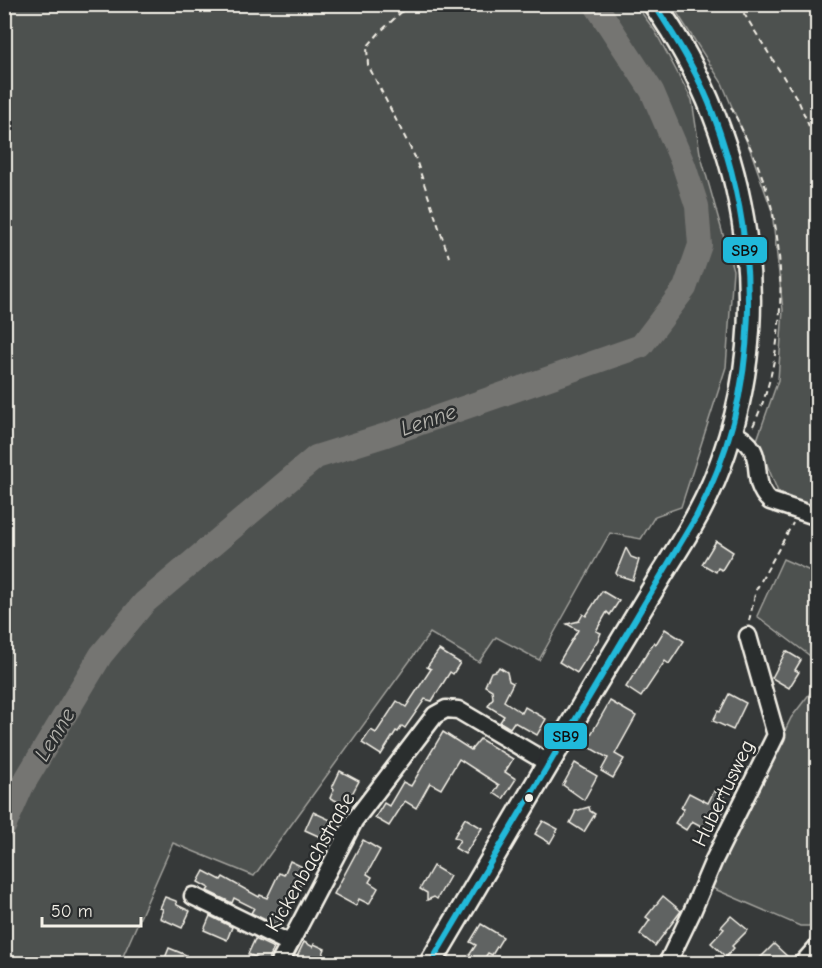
<svg xmlns="http://www.w3.org/2000/svg" width="822" height="968" viewBox="0 0 822 968" font-family="'Comic Neue',sans-serif">
<style>
.green{fill:#4e514f;stroke:#a1a19c;stroke-width:1.5}
.lines{fill:none;stroke-linecap:round;stroke-linejoin:round}
.river{stroke:#757572;stroke-width:24}
.building{fill:#616362;stroke:#f4f1e8;stroke-width:1.5}
.minor-casing{stroke:#f4f1e8;stroke-width:21}
.major-casing{stroke:#f4f1e8;stroke-width:26}
.path{stroke:#f4f1e8;stroke-width:2;stroke-dasharray:6 4.5;stroke-linecap:butt}
.minor{stroke:#2a2d2e;stroke-width:16}
.major{stroke:#2a2d2e;stroke-width:21}
.bus-1-casing{stroke:#2a2d2e;stroke-width:10}
.bus-1{stroke:#20b9da;stroke-width:6}
.bus-dot{fill:#f4f1e8;stroke:#2a2d2e;stroke-width:2}
.labels{text-anchor:middle;stroke-width:5;stroke-linejoin:round;paint-order:stroke}
.street-label{font-size:21px;fill:#f4f1e8;stroke:#2a2d2e}
.water-label{font-size:22px;font-style:italic;fill:#b4b3ad;stroke:#2a2d2e}
.line-badge{stroke:#2a2d2e;stroke-width:2}
.pale-badge-label{font-size:16px;text-anchor:middle;font-weight:bold;fill:#111}
</style>
<rect width="100%" height="100%" fill="#363939"/>
<filter id="ink" filterUnits="userSpaceOnUse"><feTurbulence type="fractalNoise" baseFrequency=".0167" numOctaves="2"/><feDisplacementMap in="SourceGraphic" scale="12" xChannelSelector="R" yChannelSelector="G"/><feConvolveMatrix kernelMatrix="1 2 1 2 8 2 1 2 1" color-interpolation-filters="sRGB"/></filter>
<g filter="url(#ink)">
<g class="green">
<polygon points="4,5 636,5 655,31 692,100 700,153 733,270 726,367 681,507 655,516 641,539 610,533 539,660 496,637 479,662 430,633 254,876 173,843 120,963 5,963"/>
<polygon points="672,5 817,5 817,509 778,492 757,440 778,380 783,310 772,211 751,152 722,83"/>
<polygon points="783,559 817,574 817,661 757,616"/>
<polygon points="817,684 817,926 800,926 710,887 791,718"/>
</g>
<g class="lines">
<polyline class="river" points="4,827 22,786 101,655 144,603 316,457 386,435 641,346 685,288 700,245 697,206 684,166 652,91 595,4"/>
</g>
<g class="building">
<polygon points="716,541 733,552 722,570 718,568 716,572 702,564"/>
<polygon points="626,548 631,557 639,560 633,580 617,575 616,573"/>
<polygon points="602,591 619,601 610,615 607,612 596,631 601,633 598,640 577,673 559,662 578,630 567,624 579,621 583,614 586,616"/>
<polygon points="665,629 684,641 669,664 665,661 641,697 626,687 654,642 656,644"/>
<polygon points="439,650 460,663 453,674 450,672 432,701 425,699 405,728 402,726 398,732 396,731 381,755 362,743 371,730 376,733 397,701 406,707 431,669 427,667"/>
<polygon points="786,651 801,660 795,670 799,672 789,688 772,678"/>
<polygon points="499,667 507,672 509,681 513,683 504,701 522,713 525,707 546,719 537,735 514,722 510,728 500,722 504,716 488,706 493,698 492,690 485,686 491,672 497,670"/>
<polygon points="729,694 746,703 733,730 713,721 718,711 720,712"/>
<polygon points="610,701 636,716 615,754 624,759 613,778 601,771 608,758 585,745"/>
<polygon points="443,732 471,750 480,739 513,759 505,772 516,779 503,799 494,793 499,785 459,759 441,789 430,783 416,808 405,801 389,826 375,818 384,803 389,806 403,782 411,786"/>
<polygon points="575,763 597,776 584,800 563,785"/>
<polygon points="340,771 359,781 346,805 330,798 334,789 332,788"/>
<polygon points="714,791 724,797 722,801 727,804 712,832 692,821 686,830 675,823 684,809 681,808 689,793 708,803"/>
<polygon points="589,807 590,811 595,814 584,832 570,823 575,813 575,811"/>
<polygon points="313,812 335,822 327,840 305,830"/>
<polygon points="465,818 482,828 465,854 455,848 460,840 454,837"/>
<polygon points="543,821 558,829 550,843 535,834"/>
<polygon points="363,840 380,850 367,874 372,877 369,882 378,888 369,904 359,899 356,906 334,894"/>
<polygon points="290,861 307,869 300,886 294,884 285,903 287,904 276,925 251,913 254,908 234,898 232,903 207,891 209,888 198,882 204,871 221,880 223,877 259,897 260,895 267,898 279,873 284,875"/>
<polygon points="433,866 450,876 437,899 434,897 427,900 427,893 420,889"/>
<polygon points="663,896 681,911 655,946 640,934 650,920 646,917"/>
<polygon points="165,897 176,901 177,905 190,911 182,928 160,918 163,909 160,908"/>
<polygon points="210,916 232,927 227,940 204,930"/>
<polygon points="731,916 748,930 732,946 734,948 726,957 711,943 724,929 721,927"/>
<polygon points="481,924 503,937 492,955 488,953 481,963 464,963 476,945 470,942"/>
<polygon points="255,939 274,948 267,963 248,954"/>
<polygon points="304,942 313,947 314,944 325,949 319,963 294,963"/>
<polygon points="774,944 789,958 783,963 755,963"/>
<polygon points="169,948 186,955 182,963 163,963"/>
</g>
<g class="lines">
<g class="minor-casing">
<g id="minor">
<path d="M731 432C773 451 745 478 770 501L818 517"/>
<polyline points="193,896 289,943"/>
<polyline points="279,964 354,821 435,715 446,709 458,710 548,763"/>
<polyline points="667,964 692,912 714,860 776,735 748,636"/>
<polyline points="802,964 818,946"/>
</g>
</g>
<g class="major-casing">
<path id="major" d="M430 964C484 874 536 783 590 693 614 653 638 614 662 574 681 544 700 514 714 481 779 323 752 142 654 4"/>
</g>
<g class="path">
<polyline points="410,4 380,32 367,47 368,65 415,157 449,257"/>
<polyline points="738,4 799,102 818,148"/>
<path d="M731 107C747 139 764 175 772 209 787 276 783 366 752 428"/>
<polyline points="749,621 756,590 793,523"/>
</g>
<use href="#minor" class="minor"/>
<use href="#major" class="major"/>
<g class="bus-1-casing">
<path id="bus-1" d="M430 964 696 517C762 393 762 246 714 116 700 76 677 40 654 4"/>
</g>
<use href="#bus-1" class="bus-1"/>
</g>
</g>
<circle class="bus-dot" cx="529" cy="798" r="5"/>
<g class="labels">
<g class="street-label">
<text transform="translate(723 793) rotate(-64)" y="7">Hubertusweg</text>
<text transform="translate(310 862) rotate(-60)" y="7">Kickenbachstraße</text>
</g>
<g class="water-label">
<text transform="translate(428 419) rotate(-19)" y="8">Lenne</text>
<text transform="translate(54 734) rotate(-59)" y="8">Lenne</text>
</g>
</g>
<g class="line-badge">
<rect x="722" y="236" width="46" height="28" rx="6" fill="#20b9da"/>
<rect x="543" y="722" width="45" height="28" rx="6" fill="#20b9da"/>
</g>
<g class="pale-badge-label">
<text x="745" y="256">SB9</text>
<text x="566" y="742">SB9</text>
</g>
<rect width="822" height="968" fill="none" stroke="#2a2d2e" stroke-width="24"/>
<rect x="12" y="12" width="798" height="944" fill="none" stroke="#f4f1e8" stroke-width="2" filter="url(#ink)"/>
<path d="M42 917v9h99v-9" fill="none" stroke="#f4f1e8" stroke-width="3"/>
<text x="51" y="917" font-size="18" fill="#f4f1e8" stroke="#2a2d2e" stroke-width="4.5" paint-order="stroke">50 m</text>
</svg>
